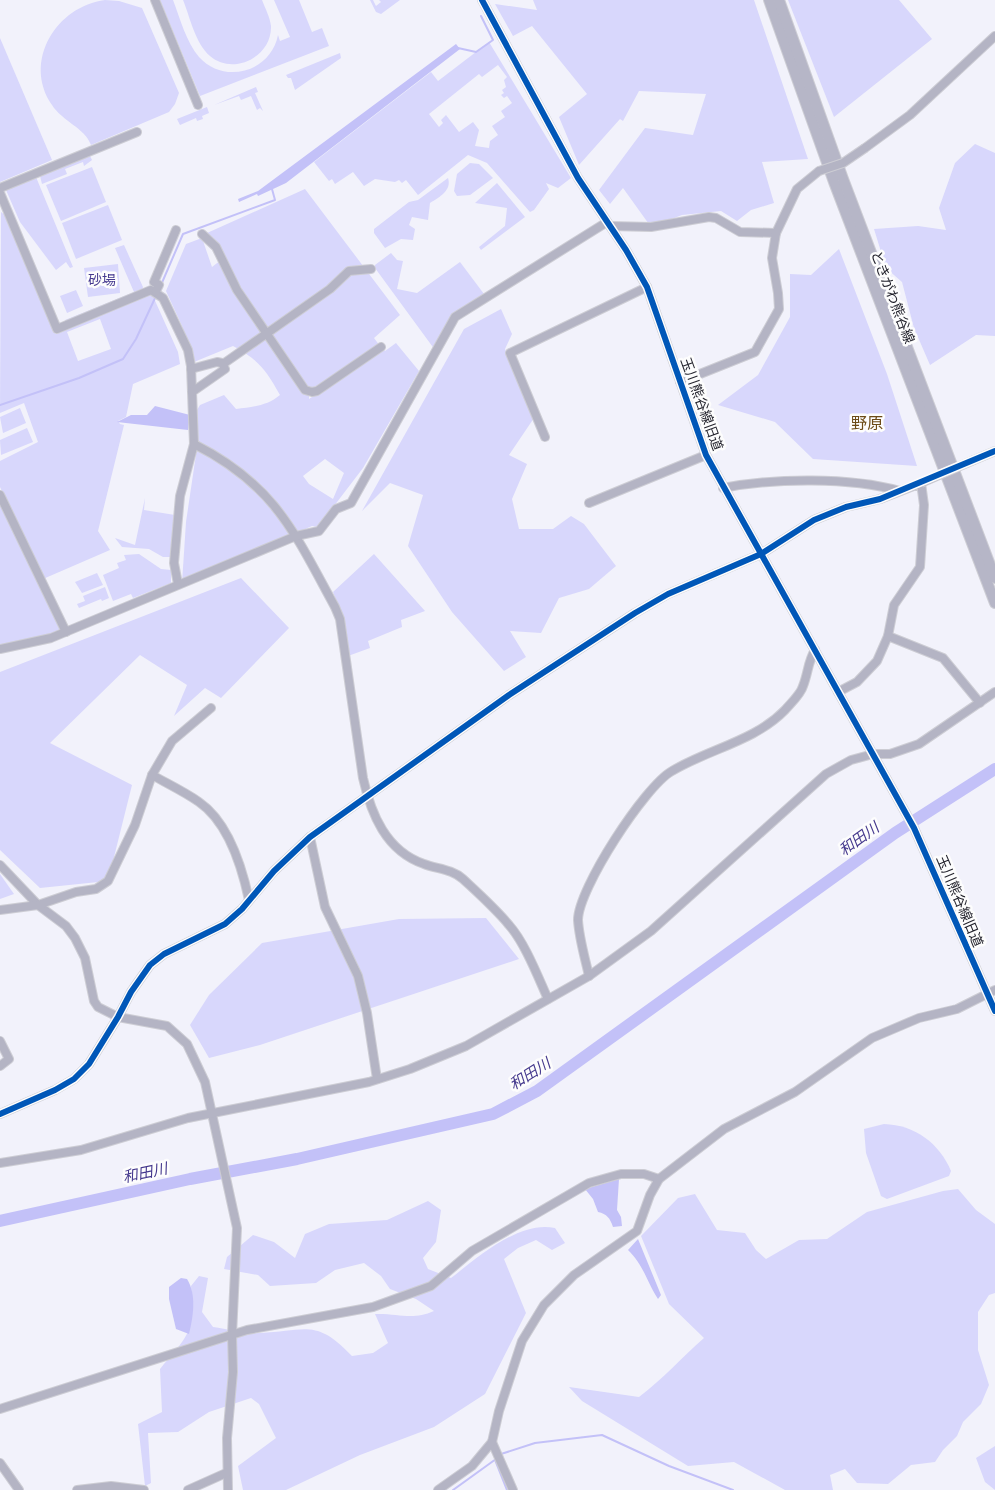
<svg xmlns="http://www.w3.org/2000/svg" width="995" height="1490" viewBox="0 0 995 1490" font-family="'Source Sans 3','Noto Sans JP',sans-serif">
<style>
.green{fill:#d8d7fc;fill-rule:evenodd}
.water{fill:#c3c1f8}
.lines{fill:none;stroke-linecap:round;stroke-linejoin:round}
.stream{stroke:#c3c1f8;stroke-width:2}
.river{stroke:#c3c1f8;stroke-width:12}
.minor-casing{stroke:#cdcdd4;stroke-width:10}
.major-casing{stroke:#cdcdd4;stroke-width:12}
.minor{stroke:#b4b4c4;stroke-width:8}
.major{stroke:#b6b6c7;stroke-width:10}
.minor-bridge-casing{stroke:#cdcdd4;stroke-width:10;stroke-linecap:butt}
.minor-bridge{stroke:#b4b4c4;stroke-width:8}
.cycleway-casing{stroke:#fdfdfd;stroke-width:9}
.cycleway{stroke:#0057b8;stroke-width:6}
.labels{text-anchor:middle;stroke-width:5;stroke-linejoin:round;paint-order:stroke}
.park-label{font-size:14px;fill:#463a90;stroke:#fdfdfd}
.street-label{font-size:14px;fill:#1f1f29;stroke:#fdfdfd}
.water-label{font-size:15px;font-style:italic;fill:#44388d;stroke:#fdfdfd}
.quarter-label{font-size:16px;fill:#6c4b17;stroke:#fdfdfd}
</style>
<rect width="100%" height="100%" fill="#f2f2fb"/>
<g class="green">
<path d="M105 0 119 1 142 8 179 93 175 104 169 112 91 145C85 128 62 121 52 105 22 61 57 6 105 0Z"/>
<path d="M160 0H173C180 18 186 42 199 57 224 85 271 72 278 35L280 41 290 37 274 0H299L312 32 322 28 329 46 200 96Z"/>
<path d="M183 0H262C265 8 270 17 271 26 272 57 233 76 210 56 195 43 190 17 183 0Z"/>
<polygon points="370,0 373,0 376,6 381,2 379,0 400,0 381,14 376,12"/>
<polygon points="533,0 754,0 808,159 762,162 774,203 751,210 737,221 721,211 682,215 651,227 623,188 610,204 599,190 645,128 693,135 706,94 639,91 623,121 620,119 579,165 559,117 587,94 532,26 513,36 495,4 537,10"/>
<polygon points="788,0 899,0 932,39 834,117"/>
<polygon points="0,38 52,160 0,182"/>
<path d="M489 42 571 178 558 188 546 183 549 189 534 210 530 212 487 163 468 155 418 195 406 180 402 183 399 180 395 182 375 179 364 186 353 172 335 184 332 179 329 181 314 162 431 72 438 81ZM498 65 507 77 504 80 506 87 502 90 504 93 501 95 504 98 507 96 512 103 501 111 505 117 492 126 498 135 490 141 489 148 475 146 479 130 473 122 459 132 446 115 441 120 443 123 439 127 429 114 479 74 482 77Z"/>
<polygon points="340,53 341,58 295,90 291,78 288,78 286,75"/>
<polygon points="256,87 258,92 255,93 263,111 260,108 257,110 251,96 241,100 239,96 214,105"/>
<polygon points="207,107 209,113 202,116 203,119 197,121 196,118 180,125 177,119"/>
<polygon points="975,144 995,153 995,336 976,335 930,365 914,328 902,282 886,268 874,229 918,226 946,230 939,208 955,163"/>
<polygon points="90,156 92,160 84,166 83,162 65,169 67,174 42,184 40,176"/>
<polygon points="470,163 479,164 493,178 470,195 457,196 454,191 457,174"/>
<polygon points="92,167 106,202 61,221 46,185"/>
<polygon points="36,177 73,267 70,268 66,262 56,270 20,222 6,190"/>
<path d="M448 178C452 190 440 197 430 203L428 220 412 217 409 225 415 229 413 240 401 239 385 248 374 233V229L409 202 418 200Z"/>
<polygon points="497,183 525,217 481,250 479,247 505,226 507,208 475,203"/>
<path d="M305 189 400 315 374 338 380 346 321 385 309 388V399L383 349 385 351 396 343 419 371 363 468 318 527 312 526 182 583 186 522 198 441 197 410 200 405 224 395 236 409C252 407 267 406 280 395 266 370 259 360 233 346L194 362 182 326 166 291 186 244 202 238 212 267 221 260 207 233ZM325 459 344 473 333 499 309 484 303 476Z"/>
<polygon points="108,205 122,240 76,259 62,223"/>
<path d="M1 212 6 216 56 334 152 294 178 352 180 364 133 384 126 417 118 421 120 424 124 425 98 531 110 550 43 579 0 487V461L38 442 24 403 0 413ZM100 319 111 349 78 361 67 332Z"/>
<polygon points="124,245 143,287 142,291 66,322 65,320 134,292 115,248"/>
<polygon points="839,249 887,374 917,466 813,459 775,422 718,405 758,375 790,317 790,274 811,275"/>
<polygon points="391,253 397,260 403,261 397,289 417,293 460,262 484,294 456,314 435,350 375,268 375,265"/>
<polygon points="118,264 120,293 88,297 84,268"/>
<polygon points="76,290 83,306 67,313 60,296"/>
<polygon points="501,309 512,334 505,349 534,418 509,455 527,464 512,499 519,529 553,529 571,516 584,524 616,566 589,589 559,598 541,633 510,631 526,657 504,671 452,612 408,546 423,495 390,483 362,511 464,329"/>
<polygon points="20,408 26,423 3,433 0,417"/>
<polygon points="27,428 33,442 1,455 0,440"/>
<polygon points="145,498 144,510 175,515 172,557 163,557 149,549 122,547 115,538 135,545"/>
<polygon points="0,502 61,632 0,648"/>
<polygon points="139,554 161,569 171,570 171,583 133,598 131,594 113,601 103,575 119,568 117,563 126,560 124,555"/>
<polygon points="374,554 425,611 401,620 402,627 368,641 370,648 348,656 344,619 333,592"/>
<polygon points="97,573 103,585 82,593 75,582"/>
<polygon points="241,578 289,628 221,698 205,688 174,716 187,685 140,655 50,743 132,785 108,881 40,888 0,850 0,672"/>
<polygon points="105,587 109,598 102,601 101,599 79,608 77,604 85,601 83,596"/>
<polygon points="0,874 14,894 0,899"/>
<polygon points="486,918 519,959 260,1045 209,1058 190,1025 209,995 262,943 399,919"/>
<path d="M884 1124C915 1125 939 1143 951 1171L949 1176 887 1199 881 1196 866 1153 864 1129Z"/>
<path d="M958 1189 976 1210 995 1224V1293L989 1295 978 1312V1350L989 1385 981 1404 963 1422 957 1436 943 1450 935 1462 911 1465 888 1484 857 1483 845 1469 830 1475 833 1490H785L734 1462 688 1466 582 1401 569 1387 639 1397C663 1379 682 1357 704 1338L669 1304 641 1236 678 1198 695 1194 717 1230 745 1233 756 1250 766 1259 799 1240 827 1239 867 1212 943 1191Z"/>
<path d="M428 1201 441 1210 436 1242 423 1258 428 1269 451 1278C478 1257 520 1220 555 1228L565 1243 552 1250 536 1240 518 1248 504 1259 526 1313 485 1394 434 1427 360 1455 286 1490H243L238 1466 276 1438 259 1404 251 1398 209 1412 178 1432 148 1433 151 1483 145 1486 138 1424 162 1412 160 1369C189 1334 195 1333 191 1286L199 1276 208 1278 202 1312 213 1327C228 1329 245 1334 260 1333 306 1331 316 1318 352 1356L373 1353 388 1343 375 1314C398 1313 412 1321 434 1311L416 1299 390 1289 381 1276 364 1263 335 1270 316 1283 270 1286 258 1275 224 1269 227 1257 253 1235 274 1242 295 1258 305 1234 329 1224 387 1220Z"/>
<polygon points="995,1446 995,1490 985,1482 976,1458"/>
</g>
<g class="water">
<polygon points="456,44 460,49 286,183 258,196 257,194 239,202 238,199 258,191"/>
<polygon points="155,406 190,415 188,430 117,422 131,415 147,415"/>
<path d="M619 1179 617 1210 621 1217 622 1226 613 1227C610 1218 607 1214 598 1212L593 1199 585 1189Z"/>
<path d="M638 1239 661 1295 658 1299C646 1280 644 1266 628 1250Z"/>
<path d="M181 1278 187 1279C197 1295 193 1317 189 1334L176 1329 169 1299V1287Z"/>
</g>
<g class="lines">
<g class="stream">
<polyline points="458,48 476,52 493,40 481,16"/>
<polyline points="161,285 183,234 275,200 272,189"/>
<polyline points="0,405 79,378 123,359 136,339 156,296"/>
<polyline points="501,1454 535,1443 602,1435 669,1466 733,1490"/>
<polyline points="495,1460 507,1490"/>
<polyline points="453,1490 496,1459"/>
</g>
<polyline class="river" points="0,1221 190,1179 297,1159 493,1114 537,1091 895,833 995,769"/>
<g class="minor-casing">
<g id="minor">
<polyline points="155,0 198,105"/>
<polyline points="482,0 578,178 626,250 647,287 706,455 914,828 995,1011"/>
<polyline points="865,148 910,115 995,36"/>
<polyline points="0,188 137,132"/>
<polyline points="0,193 57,329 151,290 163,298 188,350 191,366 194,444 180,496 174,563 178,584"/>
<polyline points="610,226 651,227 709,217 716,218 740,232 776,233"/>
<polyline points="202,234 216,247 237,290 305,390 312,392 317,391 381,347"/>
<polyline points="156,291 159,285 154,282 176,230"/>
<polyline points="223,364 330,289 349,271 371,269"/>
<polyline points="191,369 217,362 222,363 225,369 192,392"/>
<polyline points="680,382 755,352 779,309 778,293 772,258 776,233 797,189 819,171"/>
<polyline points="545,437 510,353 647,287"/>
<path d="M194 444C275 485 294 532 335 607L340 619 363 778C371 814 386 851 424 864 437 869 452 869 463 879 478 893 496 909 509 925 525 943 538 977 548 999"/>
<polyline points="974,460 995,451"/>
<path d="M723 488C774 478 850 477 900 491"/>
<polyline points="0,495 66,632"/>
<polyline points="589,503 706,455"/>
<polyline points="888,636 943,658 980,703"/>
<polyline points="0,649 51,638 296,536 319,531 336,509 351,503 455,317 607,222"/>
<path d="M152 775C168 784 185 792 199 802 228 822 242 867 249 900"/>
<polyline points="310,837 325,907 358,976 367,1013 377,1079"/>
<polyline points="0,865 38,905 66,926 75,938 85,958 94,1001 98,1007 118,1017 167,1026 187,1044 205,1082 237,1228 232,1335 233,1372 227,1438 228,1490"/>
<polyline points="0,910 38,905 76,892 96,889 108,881 135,825 152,775 172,741 211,708"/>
<path d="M589 976C585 958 579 938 578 920 578 889 645 786 672 771 709 749 755 741 785 710 791 703 801 694 803 686 808 674 808 661 815 650"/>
<polyline points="0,1041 9,1059 0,1066"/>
<polyline points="0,1114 55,1090 74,1079 89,1064 118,1017 131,992 150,965 164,954 225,924 242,909 274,871 310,837 509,695 635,613 668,594 761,554 814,520 846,507 880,499 921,483 924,505 920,567 894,605 888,636 877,661 857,682 838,692"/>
<polyline points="0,1163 81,1150 188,1118 369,1082 410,1069 466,1046 589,976 651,931 826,774 851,760 873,754 890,754 919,744 995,692"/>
<polyline points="0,1409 247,1330 373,1307 431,1286 472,1251 589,1183 621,1174 644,1174 659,1179"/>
<polyline points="492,1442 513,1490"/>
<polyline points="0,1463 19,1490"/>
<polyline points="77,1490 111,1486 144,1490"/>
<polyline points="188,1490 226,1473"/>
<polyline points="438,1490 472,1466 492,1442 499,1411 522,1341 544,1305 574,1275 637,1231 650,1195 659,1179 724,1129 795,1092 872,1038 919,1018 957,1009 995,990"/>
</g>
</g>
<g class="major-casing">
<g id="major">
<polyline points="769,0 834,182 995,603"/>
<polyline points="779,0 843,179 995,578"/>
</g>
</g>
<use href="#minor" class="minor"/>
<use href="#major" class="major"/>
<g class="minor-bridge-casing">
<g id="minor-bridge">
<polyline points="819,171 843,163 865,148"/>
<polyline points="921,483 974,460"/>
</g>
</g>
<use href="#minor-bridge" class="minor-bridge"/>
<g class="cycleway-casing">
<g id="cycleway">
<polyline points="482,0 578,178 626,250 647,287 706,455 914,828 995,1011"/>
<polyline points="0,1114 55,1090 74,1079 89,1064 118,1017 131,992 150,965 164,954 225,924 242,909 274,871 310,837 509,695 635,613 668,594 761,554 814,520 846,507 880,499 995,451"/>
</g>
</g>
<use href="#cycleway" class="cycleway"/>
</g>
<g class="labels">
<g class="park-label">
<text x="102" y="285">砂場</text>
</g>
<g class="street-label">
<text transform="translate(893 297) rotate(69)" y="5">ときがわ熊谷線</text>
<text transform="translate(702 404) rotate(70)" y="5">玉川熊谷線旧道</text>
<text transform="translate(960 901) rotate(67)" y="5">玉川熊谷線旧道</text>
</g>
<g class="water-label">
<text transform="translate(859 839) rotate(-36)" y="5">和田川</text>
<text transform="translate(530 1074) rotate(-32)" y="5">和田川</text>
<text transform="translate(145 1173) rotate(-12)" y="5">和田川</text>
</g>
<g class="quarter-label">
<text x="867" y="429">野原</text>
</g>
</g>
</svg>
